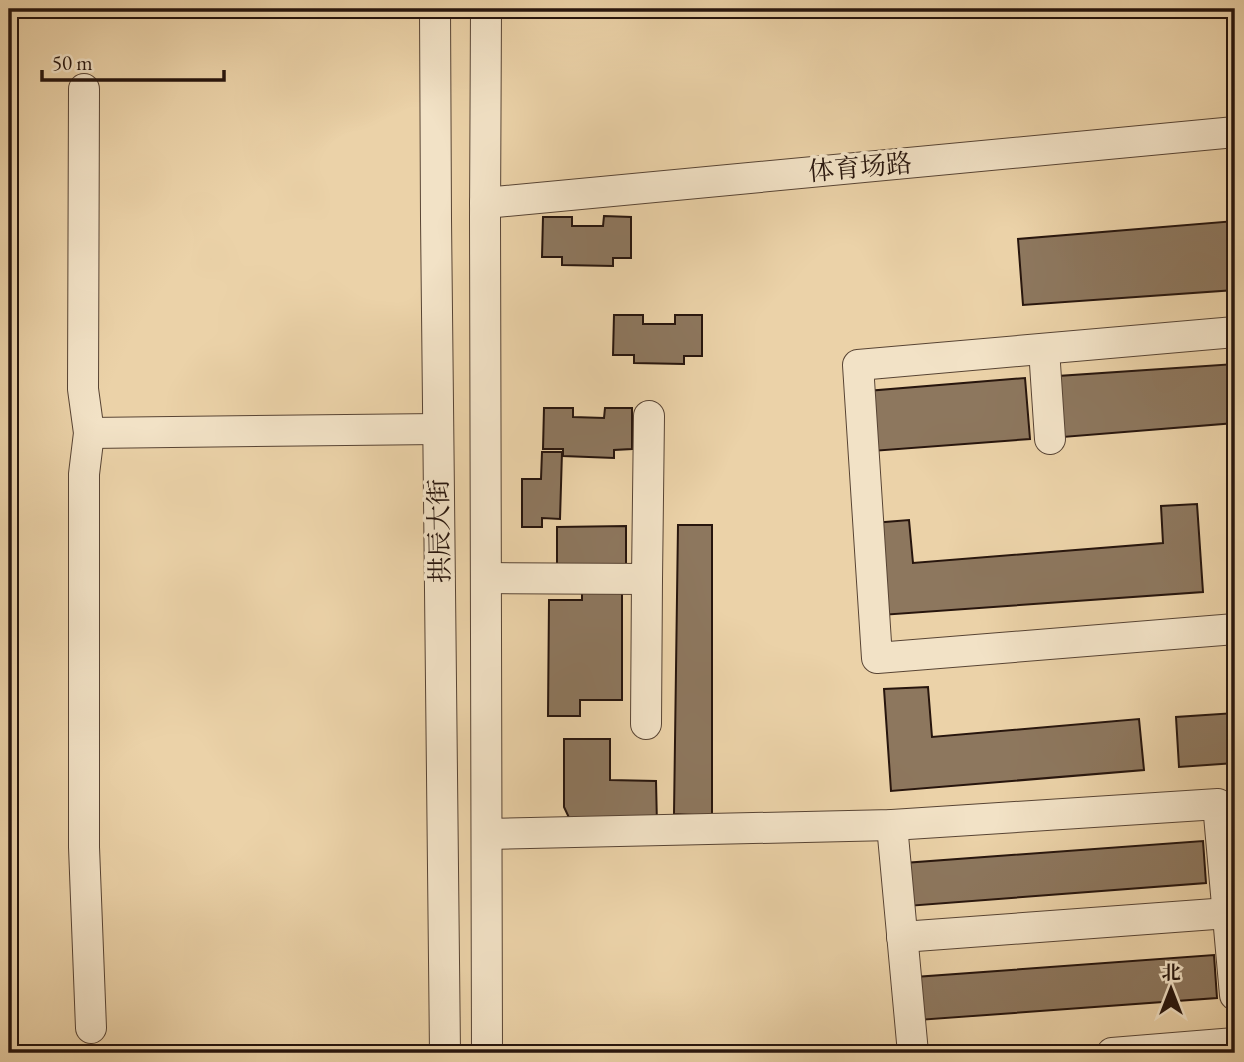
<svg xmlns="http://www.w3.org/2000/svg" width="1244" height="1062" viewBox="0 0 1244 1062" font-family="'EB Garamond','Noto Serif SC',serif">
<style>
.building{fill:#8d775e;stroke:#27150d;stroke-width:2}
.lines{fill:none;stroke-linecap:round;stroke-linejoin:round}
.minor-casing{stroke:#584434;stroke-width:32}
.minor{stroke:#f2e2c6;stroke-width:30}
.labels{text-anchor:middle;stroke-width:7;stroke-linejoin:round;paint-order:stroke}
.street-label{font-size:26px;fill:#27150d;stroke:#f2e2c6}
</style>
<rect width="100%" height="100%" fill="#ebd2a8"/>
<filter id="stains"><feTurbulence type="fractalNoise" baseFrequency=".00286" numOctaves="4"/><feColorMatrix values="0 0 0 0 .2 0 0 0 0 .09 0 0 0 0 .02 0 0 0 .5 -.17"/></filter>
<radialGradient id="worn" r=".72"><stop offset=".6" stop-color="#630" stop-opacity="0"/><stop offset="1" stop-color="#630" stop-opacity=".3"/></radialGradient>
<g class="building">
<polygon points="604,216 631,217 631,258 613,258 613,266 562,265 562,257 542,257 543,217 572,217 572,226 603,226"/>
<polygon points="1235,221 1235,290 1023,305 1018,239"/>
<polygon points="614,315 643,315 643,324 675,324 675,315 702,315 702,356 684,356 684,364 634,363 634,355 613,355"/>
<polygon points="1235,364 1235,423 1063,437 1058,376"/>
<polygon points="1025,378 1030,439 872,451 867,391"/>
<polygon points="544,408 573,408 573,417 604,418 605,408 632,408 632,449 614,450 614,458 563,456 563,449 543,449"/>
<polygon points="542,452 562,452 560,519 542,518 542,527 522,527 522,479 541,479"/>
<polygon points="1197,504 1203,592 881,615 873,523 909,520 913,563 1163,543 1161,506"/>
<polygon points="678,525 712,525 712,816 674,814"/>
<polygon points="626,526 626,573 557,573 557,527"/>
<polygon points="582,586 622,586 622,700 580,700 580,716 548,716 549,600 582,600"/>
<polygon points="928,687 932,737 1139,719 1144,770 891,791 884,689"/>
<polygon points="1235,713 1235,763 1179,767 1176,717"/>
<polygon points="564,739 610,739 610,780 656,781 657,825 572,824 564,807"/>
<polygon points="1203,841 1206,883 907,906 904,863"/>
<polygon points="1214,955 1217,998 918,1020 915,977"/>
</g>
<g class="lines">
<g class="minor-casing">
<g id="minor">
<polyline points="435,9 436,219 445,1053"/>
<polyline points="486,9 485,217 487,1053"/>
<polyline points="84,89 83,389 89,433 84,474 84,847 91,1028"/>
<polyline points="485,203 1235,132"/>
<polyline points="1235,332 858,365 877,658 1235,629"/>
<polyline points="1044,349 1050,439"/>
<polyline points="89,433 438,429"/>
<polyline points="486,578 647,579 649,416"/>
<polyline points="646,724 647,579"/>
<polyline points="892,825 913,1053"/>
<polyline points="487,834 892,825 1218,804 1235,995"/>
<polyline points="902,937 1228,913"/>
<polyline points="1112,1053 1235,1043"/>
</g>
</g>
<use href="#minor" class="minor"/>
</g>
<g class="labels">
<g class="street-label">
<text transform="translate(860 167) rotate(-5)" y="9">体育场路</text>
<text transform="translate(439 531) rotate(-91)" y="9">拱辰大街</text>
</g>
</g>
<rect width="1244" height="1062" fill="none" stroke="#ebd2a8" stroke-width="35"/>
<rect x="10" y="10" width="1223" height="1041" fill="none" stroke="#27150d" stroke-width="3.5"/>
<rect x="18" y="18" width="1209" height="1027" fill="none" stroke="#27150d" stroke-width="2"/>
<g transform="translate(1171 989)" stroke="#f2e2c6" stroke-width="5" paint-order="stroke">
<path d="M0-5L12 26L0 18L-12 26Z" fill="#27150d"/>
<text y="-10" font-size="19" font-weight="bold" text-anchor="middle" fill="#27150d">北</text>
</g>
<path d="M42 70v10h182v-10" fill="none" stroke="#27150d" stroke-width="3.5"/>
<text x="52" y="70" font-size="21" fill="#27150d" stroke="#f2e2c6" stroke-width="5" paint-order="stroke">50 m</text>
<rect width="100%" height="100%" filter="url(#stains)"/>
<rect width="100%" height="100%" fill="url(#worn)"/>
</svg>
